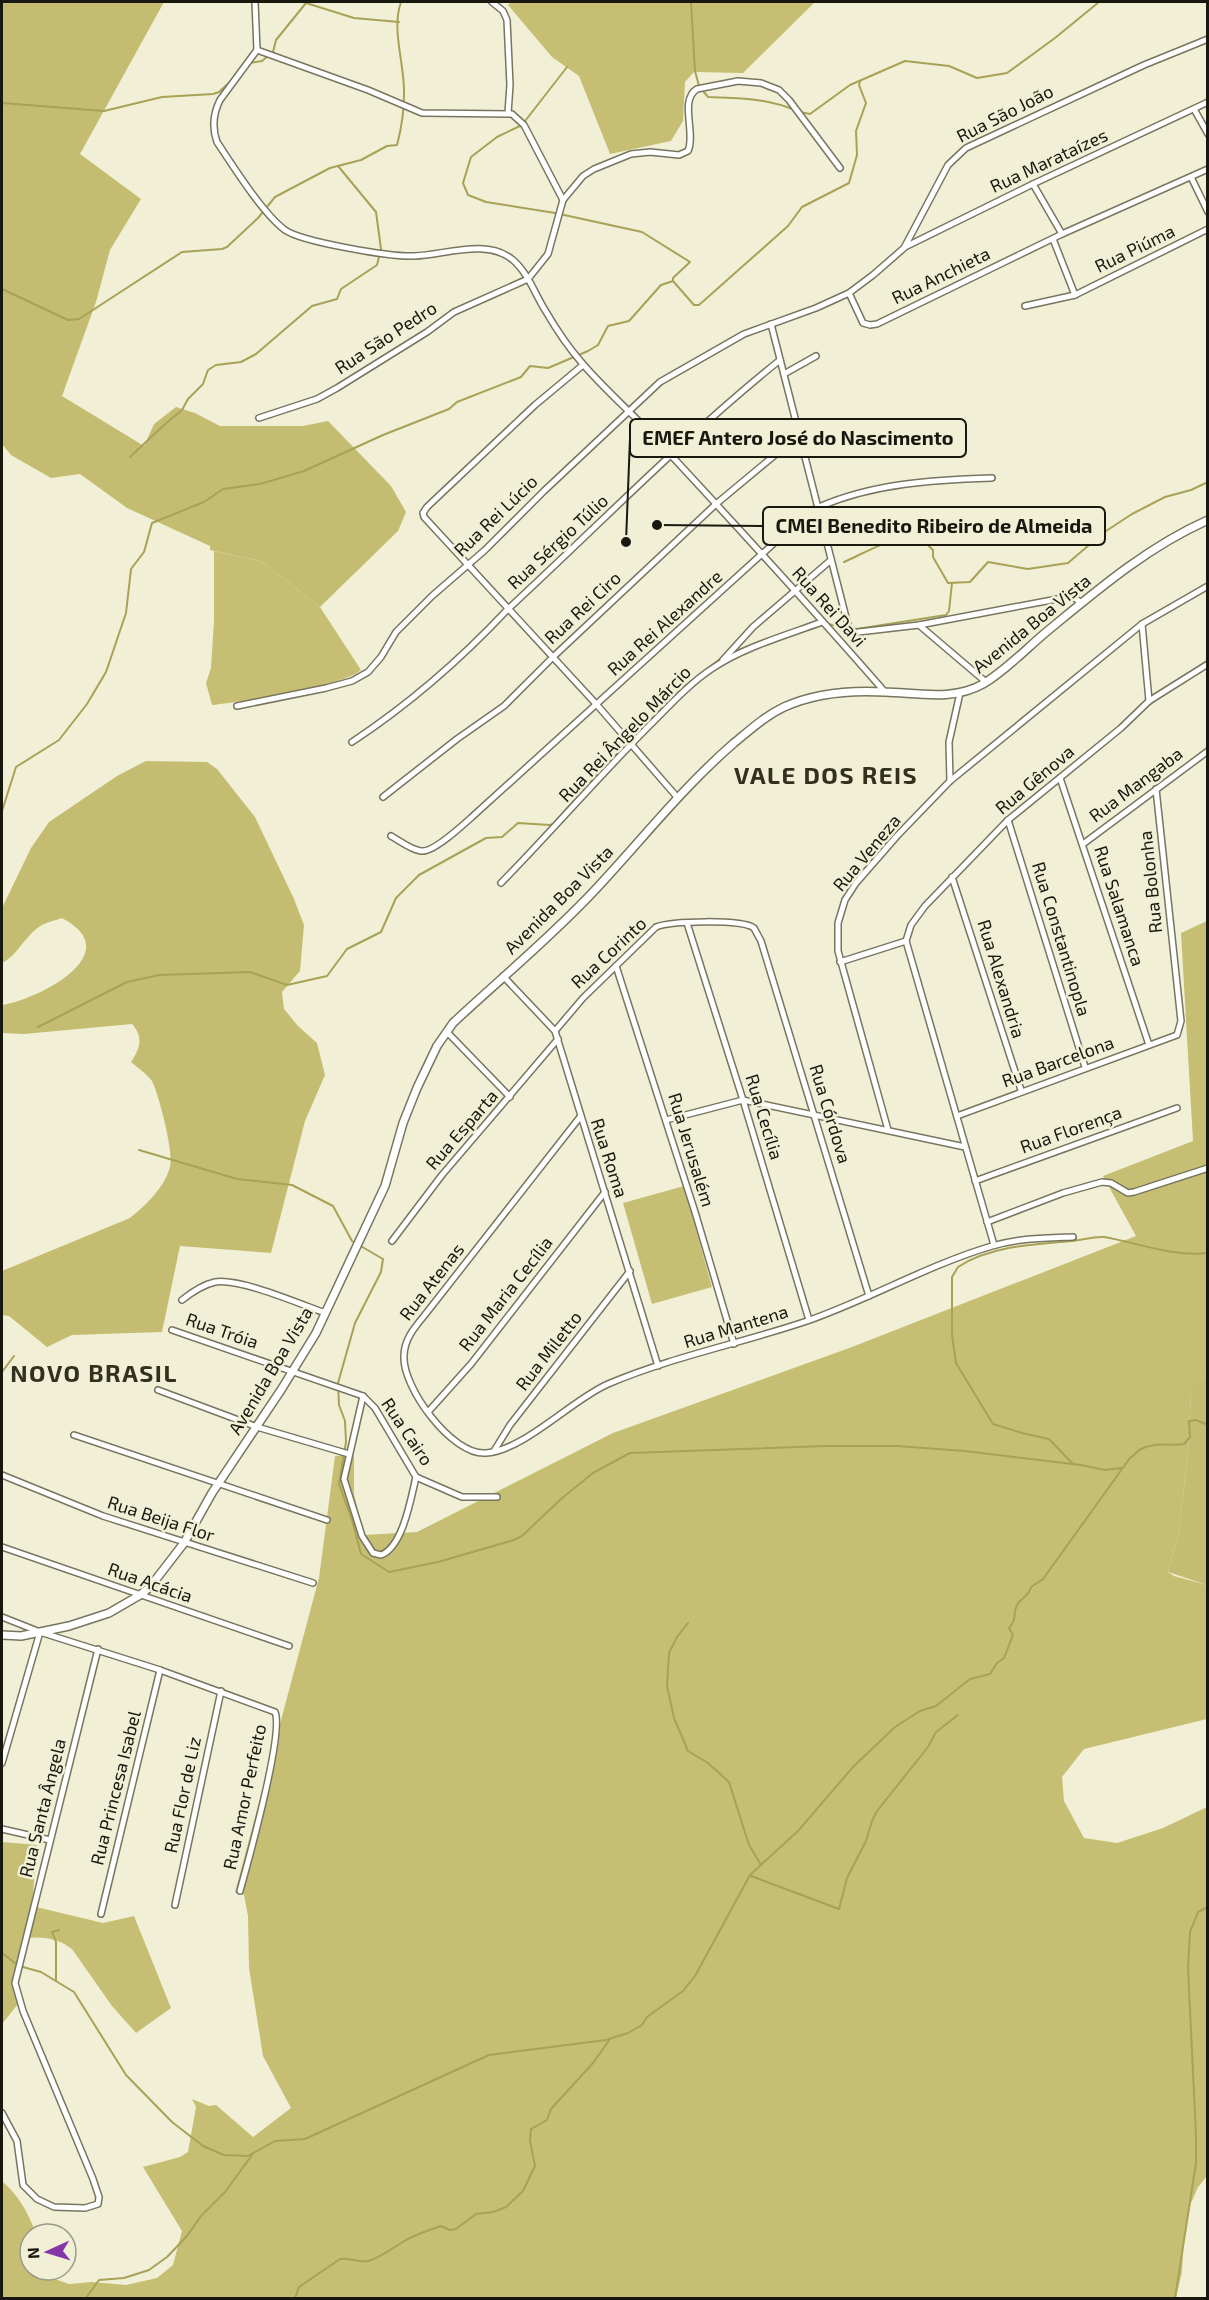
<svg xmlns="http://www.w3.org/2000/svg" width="1209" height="2300" viewBox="0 0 1209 2300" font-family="'Exo 2',sans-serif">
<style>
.green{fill:#c6bf73}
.forest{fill:#c4bd71}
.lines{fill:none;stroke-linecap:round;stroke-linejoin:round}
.stream{stroke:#a8a156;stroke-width:2}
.minor-casing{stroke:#777560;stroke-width:8}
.tertiary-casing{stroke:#777560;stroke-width:10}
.minor{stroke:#fff;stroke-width:5}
.tertiary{stroke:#fff;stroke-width:7}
.labels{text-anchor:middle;stroke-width:5;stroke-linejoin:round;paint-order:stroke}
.street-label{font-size:18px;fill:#18180f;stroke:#f1f0d7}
.district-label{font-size:24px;font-weight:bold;letter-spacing:1.5px;fill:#33311e;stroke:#f1f0d7}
.leader{fill:none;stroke:#18180f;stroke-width:2}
.callout-dot{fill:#18180f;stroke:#f1f0d7;stroke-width:2}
.callout{fill:#f1f0d7;stroke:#18180f;stroke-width:2}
.callout-label{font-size:20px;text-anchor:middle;font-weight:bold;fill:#18180f}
</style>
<rect width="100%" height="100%" fill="#f1f0d7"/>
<g class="green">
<polygon points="511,2 815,2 743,73 694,72 685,82 683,121 671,141 610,154 579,76 552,57 508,5"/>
<path d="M214 551 261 561 320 607 361 670C344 686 240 702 212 705L206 683 211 668 214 621Z"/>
<path d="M1207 921V1372L1191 1392 1188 1451 1179 1533 1168 1572 1174 1576 1207 1585V1719L1084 1749 1062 1777 1064 1801 1084 1838 1117 1843 1163 1828 1207 1807V2176L1198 2187 1191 2203 1184 2235 1182 2272 1176 2298H2V2181C19 2196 28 2212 36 2234H30V2270H48L52 2278 69 2284 92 2282 126 2285 157 2278 173 2265 182 2231 143 2167 180 2157 188 2152 196 2107 192 2099 209 2106 216 2105 253 2137 291 2108 263 2056 249 1968 248 1916 244 1895 235 1892 319 1578 335 1456 354 1455V1494L364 1535 417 1532 613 1433 852 1347 1136 1236 1103 1176 1193 1141 1181 933Z"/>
<polygon points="684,1186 712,1287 652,1304 623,1203"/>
<path d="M2 1842 37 1845 32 1906 103 1923 134 1916 171 2008 136 2033 112 2006 72 1949C59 1939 44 1936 28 1938L16 1975 18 2004 2 2024Z"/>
</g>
<g class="forest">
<polygon points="4,2 164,2 80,154 141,199 110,250 96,302 62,396 144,446 154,424 176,407 195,413 220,426 303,426 328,421 391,486 406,512 398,531 320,607 261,561 210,550 210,546 127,508 80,474 51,478 11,455 2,444 2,5"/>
<path d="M146 761 207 762 217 769 255 817 294 899 304 925 300 971 282 992 284 1009 298 1026 317 1043 325 1075 305 1121 271 1253 180 1246 162 1332 72 1335 47 1347 9 1316 2 1315V1271L130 1218C146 1205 164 1188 170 1167 174 1153 159 1095 152 1081 147 1074 138 1068 131 1062 140 1048 144 1038 132 1024L24 1034 2 1033V1005C39 999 129 953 62 918 55 921 45 922 39 927 25 936 17 956 2 963V908L31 848 49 822 117 776Z"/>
<polygon points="1207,1372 1207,1585 1168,1572 1179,1533 1188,1451 1191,1391"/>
</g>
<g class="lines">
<g class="stream">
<path d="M691 2 695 71 699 86 708 97C740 98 765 98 795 110"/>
<polyline points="249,63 262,61 273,52 276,40 306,3 354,18 399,22"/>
<polyline points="2,103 104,111 162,97 213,94 219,92 232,80"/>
<polyline points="800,112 810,114 850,85 905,61 949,66 977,78 1007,73 1055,38 1099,2"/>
<polyline points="673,281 694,305 699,305 788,226 802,207 849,183 857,155 856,131 866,103 859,85 860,82"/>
<path d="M2 289 68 320 79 319 182 252 222 249 227 247 258 218 275 197 330 168 361 160 387 146 397 145C401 130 404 111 404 94 405 65 391 30 401 2"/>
<polyline points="130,457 164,425 182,410 188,399 203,384 208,370 216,365 241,362 256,354 312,306 337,299 341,289 377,265 381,249 376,212 338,166"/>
<path d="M844 562C868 551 891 538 917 535L933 550V557L948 583 970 582 988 562 1028 569 1068 563 1103 533 1132 514 1165 497 1191 490 1208 482"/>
<polyline points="827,624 857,629 946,615 949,611 952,583"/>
<polyline points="733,652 745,648"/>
<polyline points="706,670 725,655"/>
<polyline points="2,811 16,767 59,740 87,704 106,672 126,613 131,569 144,552 152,523 204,502 223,489 260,484 304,471 383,435 449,409 457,402 521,377 530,366 548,368 588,351 598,345 608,326 629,321 661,285 673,281 673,278 690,262 642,232 555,213 486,202 468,195 463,183 471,157 497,137 522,125 567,67"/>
<polyline points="38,1027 127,982 159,975 250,972 287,985 327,976 347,949 381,932 396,898 419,875 486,838 502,837 518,823 550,825 553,824 605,766 661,710"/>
<polyline points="139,1150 237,1179 292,1185 333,1206 352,1241 383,1259 381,1272 355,1323 338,1383 339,1405 345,1421 346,1442 339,1484 352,1520 361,1554 389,1572 438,1562 514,1540 522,1536 561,1499 593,1473 630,1453 826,1446 897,1446 965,1451 1081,1465 1105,1470 1122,1468"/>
<polyline points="2,1372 14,1356"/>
<path d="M1073 1464 1049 1439 1022 1433 993 1424 956 1363 952 1335V1277L958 1267C990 1246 1035 1244 1072 1241 1083 1240 1094 1236 1104 1237 1138 1243 1173 1257 1208 1253"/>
<polyline points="688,1623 677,1637 669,1653 667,1686 674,1718 688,1751 708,1763 729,1782 749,1845 761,1865"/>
<polyline points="751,1876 839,1909 847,1878 866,1841 872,1821 877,1811 928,1747 936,1732 958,1715"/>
<polyline points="2,1953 15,1963"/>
<path d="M23 1967 41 1972 74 1992 126 2075 172 2122 203 2146 224 2155 248 2156 275 2141 305 2139 489 2055 606 2040 628 2033 642 2025 647 2017 683 1991 695 1976 750 1875 798 1831 853 1767 895 1727 920 1711 936 1706 970 1679 990 1674 997 1663 1004 1658 1013 1635 1009 1628C1018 1618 1012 1615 1017 1605 1021 1597 1029 1597 1031 1587L1043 1579 1130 1458C1134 1456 1137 1451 1141 1449 1154 1442 1170 1446 1184 1444L1190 1437 1189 1421 1196 1420 1208 1425"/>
<polyline points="56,1981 56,1942 52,1932 59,1930"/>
<polyline points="86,2298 99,2280 124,2278 149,2270 167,2257 187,2236 201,2216 225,2192 252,2155"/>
<path d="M295 2298 299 2287 340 2259C349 2257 358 2263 368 2261 380 2258 394 2247 406 2240 417 2234 429 2230 441 2226L450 2230 456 2229 476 2214 493 2212 506 2207 523 2191 535 2166 530 2141 531 2129 547 2120 551 2109 593 2063 610 2039"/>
<polyline points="1175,2298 1196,2163 1196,2135 1188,1968 1190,1932 1198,1912 1208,1907"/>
</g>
<g class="minor-casing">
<g id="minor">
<path d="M255 2 257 50 220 100C213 114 212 128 217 142 233 166 263 214 285 230 302 242 391 257 414 256 445 255 487 238 513 260 528 273 535 294 545 310 556 329 568 347 582 363 605 390 632 413 656 439 733 522 810 606 884 691"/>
<polyline points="492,2 503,11 507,20 510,85 508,113"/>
<polyline points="257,50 368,90 422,113 512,114 524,125 563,200"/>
<polyline points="1194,109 1208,134"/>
<polyline points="1191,177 1208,212"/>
<polyline points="1033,184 1062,234"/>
<polyline points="1053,239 1075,295"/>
<polyline points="905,247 1033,184 1208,102"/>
<polyline points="849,293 863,323 870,325 877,324 1062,234 1208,169"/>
<polyline points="1025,306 1075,295 1208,229"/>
<polyline points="771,324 850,633"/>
<polyline points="583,365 535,405 427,507 423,513 424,517 597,705 677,797"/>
<polyline points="784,374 816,356"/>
<path d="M259 418 317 399 337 388 427 332 454 312 528 279 548 254 563 200 583 176 594 169 631 154 650 152 679 155 688 151C696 133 679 100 697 89L738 81 761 83 779 90 789 100 840 168"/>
<polyline points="1142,624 1149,701"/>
<polyline points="919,625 986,682"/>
<polyline points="850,633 919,625 1068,597 1075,598 1081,603"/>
<polyline points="723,660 753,627 831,560"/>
<polyline points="237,706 326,688 352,681 368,672 381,657 396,632 432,596 485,550 544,491 660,382 744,334 816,308 849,293 873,275 904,248 948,165 966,148 1144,65 1208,39"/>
<path d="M352 742C408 705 461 659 507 610 598 526 684 437 780 360"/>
<polyline points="1060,778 1149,1045"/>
<polyline points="950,781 949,742 960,693"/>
<polyline points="383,797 457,739 504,706 553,657 716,504 799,435"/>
<polyline points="1008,820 1085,1067"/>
<path d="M391 836C400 841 411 850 421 851 433 853 463 825 473 816L783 535C794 525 806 513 819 507 874 483 934 480 992 478"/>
<polyline points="1083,844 1208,751"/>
<polyline points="952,877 1021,1090"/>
<path d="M501 883C552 831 600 775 652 723 671 704 690 683 713 668 744 647 787 635 822 622"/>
<polyline points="687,923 743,1100 809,1320"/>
<polyline points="840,962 906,941"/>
<polyline points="616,966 695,1212 734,1344"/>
<polyline points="503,976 555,1031 658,1366"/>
<path d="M555 1031 583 998 656 927C671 921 741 919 754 928L761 941 869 1296"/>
<polyline points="447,1032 510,1097"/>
<polyline points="957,1116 1177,1035 1181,1021 1156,789"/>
<path d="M580 1117 424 1316C414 1328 404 1340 404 1356 402 1387 452 1456 486 1453 523 1451 573 1399 608 1384 671 1357 742 1343 807 1321 870 1299 928 1265 992 1246 1019 1238 1046 1238 1073 1237"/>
<polyline points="666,1120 743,1100 965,1147"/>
<polyline points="888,1130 838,951 838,923 845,900 856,883 897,836 950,781 1142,624 1208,586"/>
<polyline points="975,1181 1177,1108"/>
<polyline points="987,1222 1063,1193 1102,1182 1111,1183 1128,1193 1134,1192 1208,1168"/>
<polyline points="392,1241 442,1175 558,1039"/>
<polyline points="994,1245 906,941 911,925 925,906 1008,820 1121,728 1149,701 1208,664"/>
<path d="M182 1300C192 1292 202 1285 215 1282 240 1278 300 1304 325 1313"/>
<polyline points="172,1330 363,1396 375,1408 416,1477 462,1497 497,1497"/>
<polyline points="158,1390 257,1427 349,1454"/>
<path d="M363 1396 344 1479 362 1536 373 1553 381 1555C403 1547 411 1498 416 1477"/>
<polyline points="428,1412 471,1364 605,1192"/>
<polyline points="74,1435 327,1520"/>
<polyline points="494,1451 510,1425 630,1271"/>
<polyline points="2,1475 103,1516 313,1583"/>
<polyline points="2,1547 289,1646"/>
<path d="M2 1617 40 1632 160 1670 275 1712C284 1733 248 1862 240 1891"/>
<polyline points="2,1763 40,1632"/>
<polyline points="2,1829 50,1840"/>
<polyline points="175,1905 221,1691"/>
<polyline points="101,1914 160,1670"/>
<polyline points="2,2113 17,2141 23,2185 37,2199 54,2207 85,2208 98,2204 99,2197 93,2179 23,2011 15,1983 98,1649"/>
</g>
</g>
<g class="tertiary-casing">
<path id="tertiary" d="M2 1635 21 1636 69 1626 109 1613 140 1595 150 1587 184 1543 212 1493 281 1390 316 1333 385 1186 403 1123 417 1088 437 1046 453 1023C500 979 550 938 594 891 641 841 682 788 734 743 750 730 765 716 784 707 815 693 851 690 885 692 918 693 953 701 983 684 1005 671 1025 650 1045 633 1096 591 1147 547 1208 520"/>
</g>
<use href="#minor" class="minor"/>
<use href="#tertiary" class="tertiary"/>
</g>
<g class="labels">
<g class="street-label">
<text transform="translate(1005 114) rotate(-27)" y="6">Rua São João</text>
<text transform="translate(1049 161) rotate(-25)" y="6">Rua Marataízes</text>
<text transform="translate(1135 249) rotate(-26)" y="6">Rua Piúma</text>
<text transform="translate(941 276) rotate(-26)" y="6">Rua Anchieta</text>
<text transform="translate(386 338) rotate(-33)" y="6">Rua São Pedro</text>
<text transform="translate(496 516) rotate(-44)" y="6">Rua Rei Lúcio</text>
<text transform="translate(558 542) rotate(-43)" y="6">Rua Sérgio Túlio</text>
<text transform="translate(829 607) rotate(48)" y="6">Rua Rei Davi</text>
<text transform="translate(583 608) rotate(-43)" y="6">Rua Rei Ciro</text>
<text transform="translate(665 623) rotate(-42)" y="6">Rua Rei Alexandre</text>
<text transform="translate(1032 624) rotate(-39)" y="6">Avenida Boa Vista</text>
<text transform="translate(625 734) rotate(-46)" y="6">Rua Rei Ângelo Márcio</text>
<text transform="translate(1035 780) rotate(-40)" y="6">Rua Gênova</text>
<text transform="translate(1136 785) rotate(-37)" y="6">Rua Mangaba</text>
<text transform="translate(867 853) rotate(-50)" y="6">Rua Veneza</text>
<text transform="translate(1151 882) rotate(-96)" y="6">Rua Bolonha</text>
<text transform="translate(559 900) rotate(-45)" y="6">Avenida Boa Vista</text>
<text transform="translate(1119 906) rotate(72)" y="6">Rua Salamanca</text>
<text transform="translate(1061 939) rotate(73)" y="6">Rua Constantinopla</text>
<text transform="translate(609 953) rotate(-43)" y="6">Rua Corinto</text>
<text transform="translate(1001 979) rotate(73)" y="6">Rua Alexandria</text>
<text transform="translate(1058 1062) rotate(-20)" y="6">Rua Barcelona</text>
<text transform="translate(830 1114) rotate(73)" y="6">Rua Córdova</text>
<text transform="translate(764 1117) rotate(73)" y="6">Rua Cecília</text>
<text transform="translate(462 1130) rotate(-49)" y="6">Rua Esparta</text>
<text transform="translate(1071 1130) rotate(-20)" y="6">Rua Florença</text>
<text transform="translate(691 1150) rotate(73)" y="6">Rua Jerusalém</text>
<text transform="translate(609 1158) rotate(72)" y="6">Rua Roma</text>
<text transform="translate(432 1282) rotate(-52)" y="6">Rua Atenas</text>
<text transform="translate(506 1294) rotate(-52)" y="6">Rua Maria Cecília</text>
<text transform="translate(736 1327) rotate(-17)" y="6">Rua Mantena</text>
<text transform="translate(222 1331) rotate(19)" y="6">Rua Tróia</text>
<text transform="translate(549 1351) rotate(-52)" y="6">Rua Miletto</text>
<text transform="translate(271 1371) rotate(-59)" y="6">Avenida Boa Vista</text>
<text transform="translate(407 1432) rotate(56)" y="6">Rua Cairo</text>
<text transform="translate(161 1519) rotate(18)" y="6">Rua Beija Flor</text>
<text transform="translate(150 1583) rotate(19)" y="6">Rua Acácia</text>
<text transform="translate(116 1788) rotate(-76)" y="6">Rua Princesa Isabel</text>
<text transform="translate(183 1795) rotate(-78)" y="6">Rua Flor de Liz</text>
<text transform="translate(245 1797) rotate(-78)" y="6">Rua Amor Perfeito</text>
<text transform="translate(43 1808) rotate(-76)" y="6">Rua Santa Ângela</text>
</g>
<g class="district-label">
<text x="826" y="784">VALE DOS REIS</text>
<text x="94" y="1382">NOVO BRASIL</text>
</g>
</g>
<path class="leader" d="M626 542L630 438M657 525L763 526"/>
<g class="callout-dot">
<circle cx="626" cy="542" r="6"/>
<circle cx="657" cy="525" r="6"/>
</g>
<g class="callout">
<rect x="630" y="419" width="336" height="38" rx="6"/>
<rect x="763" y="507" width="342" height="38" rx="6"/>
</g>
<g class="callout-label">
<text x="798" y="445">EMEF Antero José do Nascimento</text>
<text x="934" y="533">CMEI Benedito Ribeiro de Almeida</text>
</g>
<rect width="1209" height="2300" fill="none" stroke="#18180f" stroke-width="6"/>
<g transform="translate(48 2252) rotate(266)"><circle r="28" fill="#f1f0d7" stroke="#9a9a87" stroke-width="1.5"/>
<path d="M0-4.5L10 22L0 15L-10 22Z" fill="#8436a7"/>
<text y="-9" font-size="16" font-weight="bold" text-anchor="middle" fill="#18180f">N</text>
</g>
</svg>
